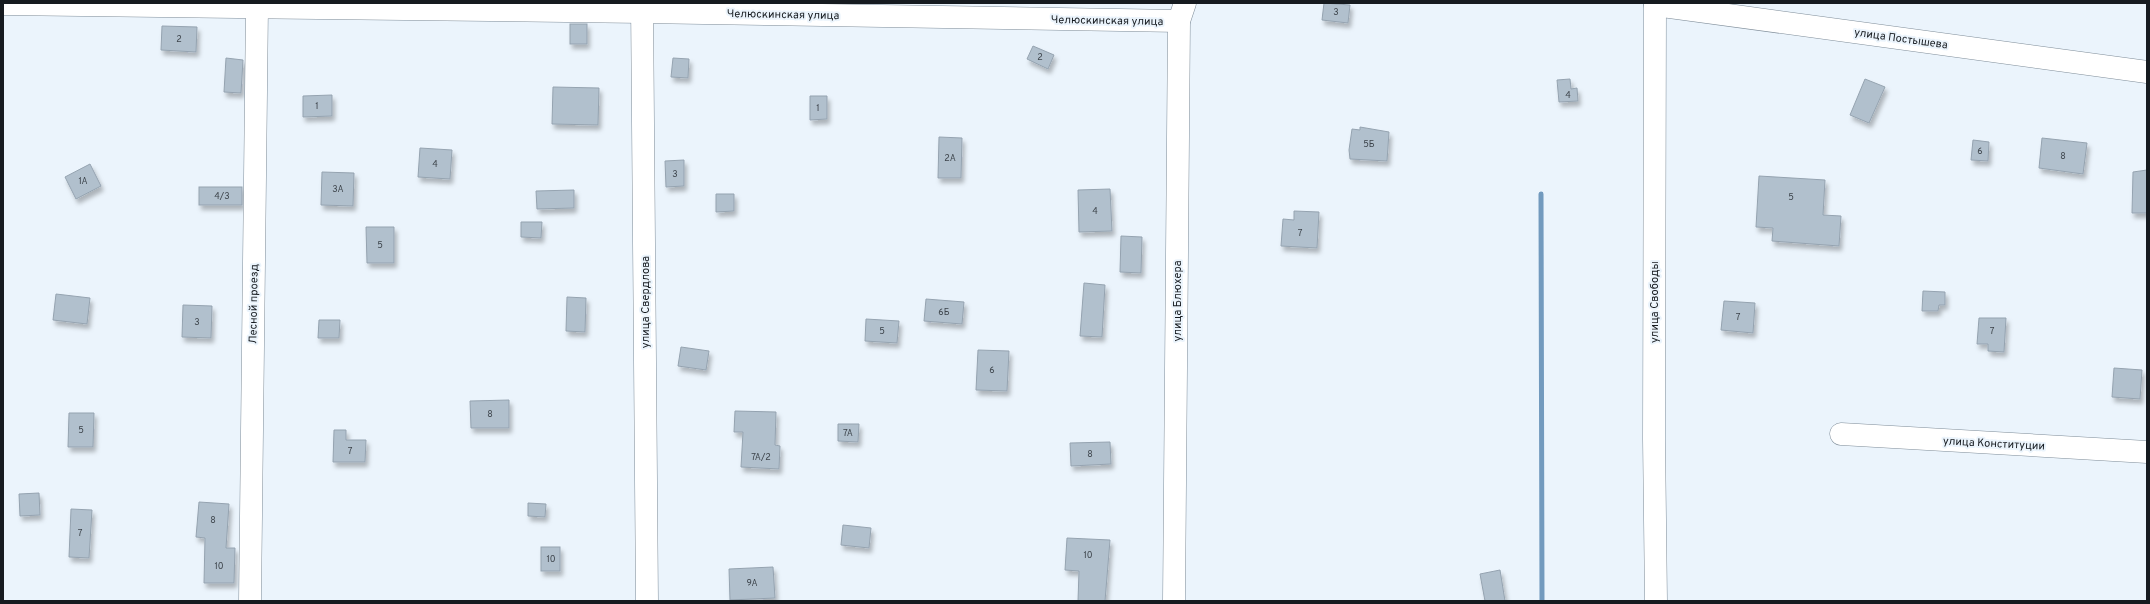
<svg xmlns="http://www.w3.org/2000/svg" width="2150" height="604" viewBox="0 0 2150 604" font-family="Overpass,sans-serif">
<style>
.lines{fill:none;stroke-linecap:round;stroke-linejoin:round}
.stream{stroke:#729abe;stroke-width:5}
.building{fill:#b1c0cd;stroke:#95a3b0;filter:url(#shadow)}
.minor-casing{stroke:#7f8d99;stroke-width:23}
.minor{stroke:#fff;stroke-width:22}
.labels{text-anchor:middle;stroke-width:4;stroke-linejoin:round;paint-order:stroke}
.number-label{font-size:9px;fill:#3d444b}
.street-label{font-size:11px;fill:#161b20;stroke:#ebf4fc}
</style>
<defs>
<filter id="shadow"><feDropShadow dx="2.5" dy="4.5" stdDeviation="2" flood-color="#0004"/></filter>
</defs>
<rect width="100%" height="100%" fill="#ebf4fc"/>
<g class="lines">
<polyline class="stream" points="1541,194 1542,601"/>
</g>
<g class="building">
<polygon points="1324,3 1350,5 1348,23 1322,20"/>
<rect x="570" y="24" width="17" height="20"/>
<polygon points="162,26 197,27 196,52 161,50"/>
<polygon points="1033,46 1054,55 1048,69 1027,59"/>
<polygon points="226,58 243,60 241,93 224,92"/>
<polygon points="673,58 689,59 688,78 671,77"/>
<polygon points="1570,79 1571,89 1577,88 1578,101 1559,102 1557,80"/>
<polygon points="1865,79 1885,87 1869,123 1850,115"/>
<polygon points="553,87 599,88 598,125 552,124"/>
<polygon points="332,95 332,116 303,117 303,96"/>
<polygon points="810,96 827,96 827,119 810,120"/>
<polygon points="1360,127 1389,132 1387,161 1350,159 1349,150 1352,129 1360,130"/>
<polygon points="939,137 962,138 961,178 938,178"/>
<polygon points="2042,138 2087,143 2083,174 2039,168"/>
<polygon points="1973,140 1989,142 1988,161 1971,160"/>
<polygon points="420,148 452,150 450,179 418,177"/>
<polygon points="684,160 684,186 666,187 665,161"/>
<polygon points="90,164 101,186 76,199 65,177"/>
<polygon points="2147,170 2147,213 2132,213 2133,172"/>
<polygon points="322,172 354,173 353,206 321,205"/>
<polygon points="1759,176 1825,180 1823,215 1841,216 1839,246 1772,241 1773,228 1756,227"/>
<rect x="199" y="187" width="43" height="18"/>
<polygon points="1110,189 1112,231 1079,232 1078,190"/>
<polygon points="574,190 574,208 537,209 536,191"/>
<polygon points="716,194 734,194 734,211 716,212"/>
<polygon points="1294,211 1319,212 1317,248 1281,246 1283,219 1294,220"/>
<polygon points="521,222 542,222 541,238 521,237"/>
<polygon points="366,227 394,227 394,263 367,263"/>
<polygon points="1121,236 1142,237 1141,273 1120,272"/>
<polygon points="1084,283 1105,285 1102,337 1080,336"/>
<polygon points="1923,291 1945,292 1945,305 1939,305 1938,311 1922,311"/>
<polygon points="56,294 90,298 87,324 53,320"/>
<polygon points="567,297 586,298 585,332 566,331"/>
<polygon points="926,299 964,302 962,324 924,321"/>
<polygon points="1724,301 1755,303 1753,333 1721,330"/>
<polygon points="183,305 212,306 211,338 182,337"/>
<polygon points="1979,318 2006,318 2004,352 1988,351 1988,344 1977,344"/>
<polygon points="866,319 899,321 897,343 865,341"/>
<polygon points="319,320 340,320 339,338 318,338"/>
<polygon points="681,347 709,351 706,370 678,366"/>
<polygon points="978,350 1009,351 1007,391 976,390"/>
<polygon points="2114,368 2142,370 2140,399 2112,397"/>
<polygon points="509,400 509,428 471,428 470,401"/>
<polygon points="735,411 776,412 775,445 780,446 779,469 741,467 743,432 734,432"/>
<polygon points="69,413 94,413 93,447 68,447"/>
<polygon points="838,424 859,424 858,442 838,441"/>
<polygon points="334,430 346,430 346,440 366,440 365,462 333,462"/>
<polygon points="1110,442 1111,464 1071,466 1070,443"/>
<polygon points="39,493 40,515 20,516 19,494"/>
<polygon points="199,502 229,504 226,548 235,548 234,583 204,583 205,538 196,537"/>
<polygon points="528,503 546,504 545,517 528,516"/>
<polygon points="71,509 92,510 89,558 69,557"/>
<polygon points="843,525 871,528 869,548 841,545"/>
<polygon points="1067,538 1110,540 1105,601 1078,601 1079,571 1065,570"/>
<rect x="541" y="547" width="19" height="24"/>
<polygon points="773,567 775,598 730,600 729,569"/>
<polygon points="1500,570 1505,601 1485,601 1480,574"/>
</g>
<g class="lines">
<g class="minor-casing">
<g id="minor">
<polyline points="642,3 647,601"/>
<polyline points="1655,3 1654,439 1656,601"/>
<polyline points="3,4 642,12 1179,21"/>
<polyline points="1655,5 2147,72"/>
<polyline points="1841,434 2147,452"/>
<polyline points="250,601 257,7"/>
<polyline points="1174,601 1179,21 1185,3"/>
</g>
</g>
<use href="#minor" class="minor"/>
</g>
<g class="labels">
<g class="number-label">
<text x="1336" y="15">3</text>
<text x="179" y="42">2</text>
<text x="1040" y="60">2</text>
<text x="1568" y="98">4</text>
<text x="317" y="109">1</text>
<text x="818" y="111">1</text>
<text x="1369" y="147">5Б</text>
<text x="1980" y="154">6</text>
<text x="2063" y="159">8</text>
<text x="950" y="161">2А</text>
<text x="435" y="167">4</text>
<text x="675" y="177">3</text>
<text x="83" y="184">1А</text>
<text x="338" y="192">3А</text>
<text x="222" y="199">4/3</text>
<text x="1791" y="200">5</text>
<text x="1095" y="214">4</text>
<text x="1300" y="236">7</text>
<text x="380" y="248">5</text>
<text x="944" y="315">6Б</text>
<text x="1738" y="320">7</text>
<text x="197" y="325">3</text>
<text x="882" y="334">5</text>
<text x="1992" y="334">7</text>
<text x="992" y="373">6</text>
<text x="490" y="417">8</text>
<text x="81" y="433">5</text>
<text x="848" y="436">7А</text>
<text x="350" y="454">7</text>
<text x="1090" y="457">8</text>
<text x="761" y="460">7А/2</text>
<text x="213" y="523">8</text>
<text x="80" y="536">7</text>
<text x="1088" y="558">10</text>
<text x="551" y="562">10</text>
<text x="219" y="569">10</text>
<text x="752" y="586">9А</text>
</g>
<g class="street-label">
<text transform="translate(783 14) rotate(1)" y="4">Челюскинская улица</text>
<text transform="translate(1107 20) rotate(1)" y="4">Челюскинская улица</text>
<text transform="translate(1901 38) rotate(8)" y="4">улица Постышева</text>
<text transform="translate(1177 301) rotate(-90)" y="4">улица Блюхера</text>
<text transform="translate(645 302) rotate(-90)" y="4">улица Свердлова</text>
<text transform="translate(1654 302) rotate(-90)" y="4">улица Свободы</text>
<text transform="translate(253 304) rotate(-89)" y="4">Лесной проезд</text>
<text transform="translate(1994 443) rotate(3)" y="4">улица Конституции</text>
</g>
</g>
<rect width="2150" height="604" fill="none" stroke="#161b20" stroke-width="8"/>
</svg>
